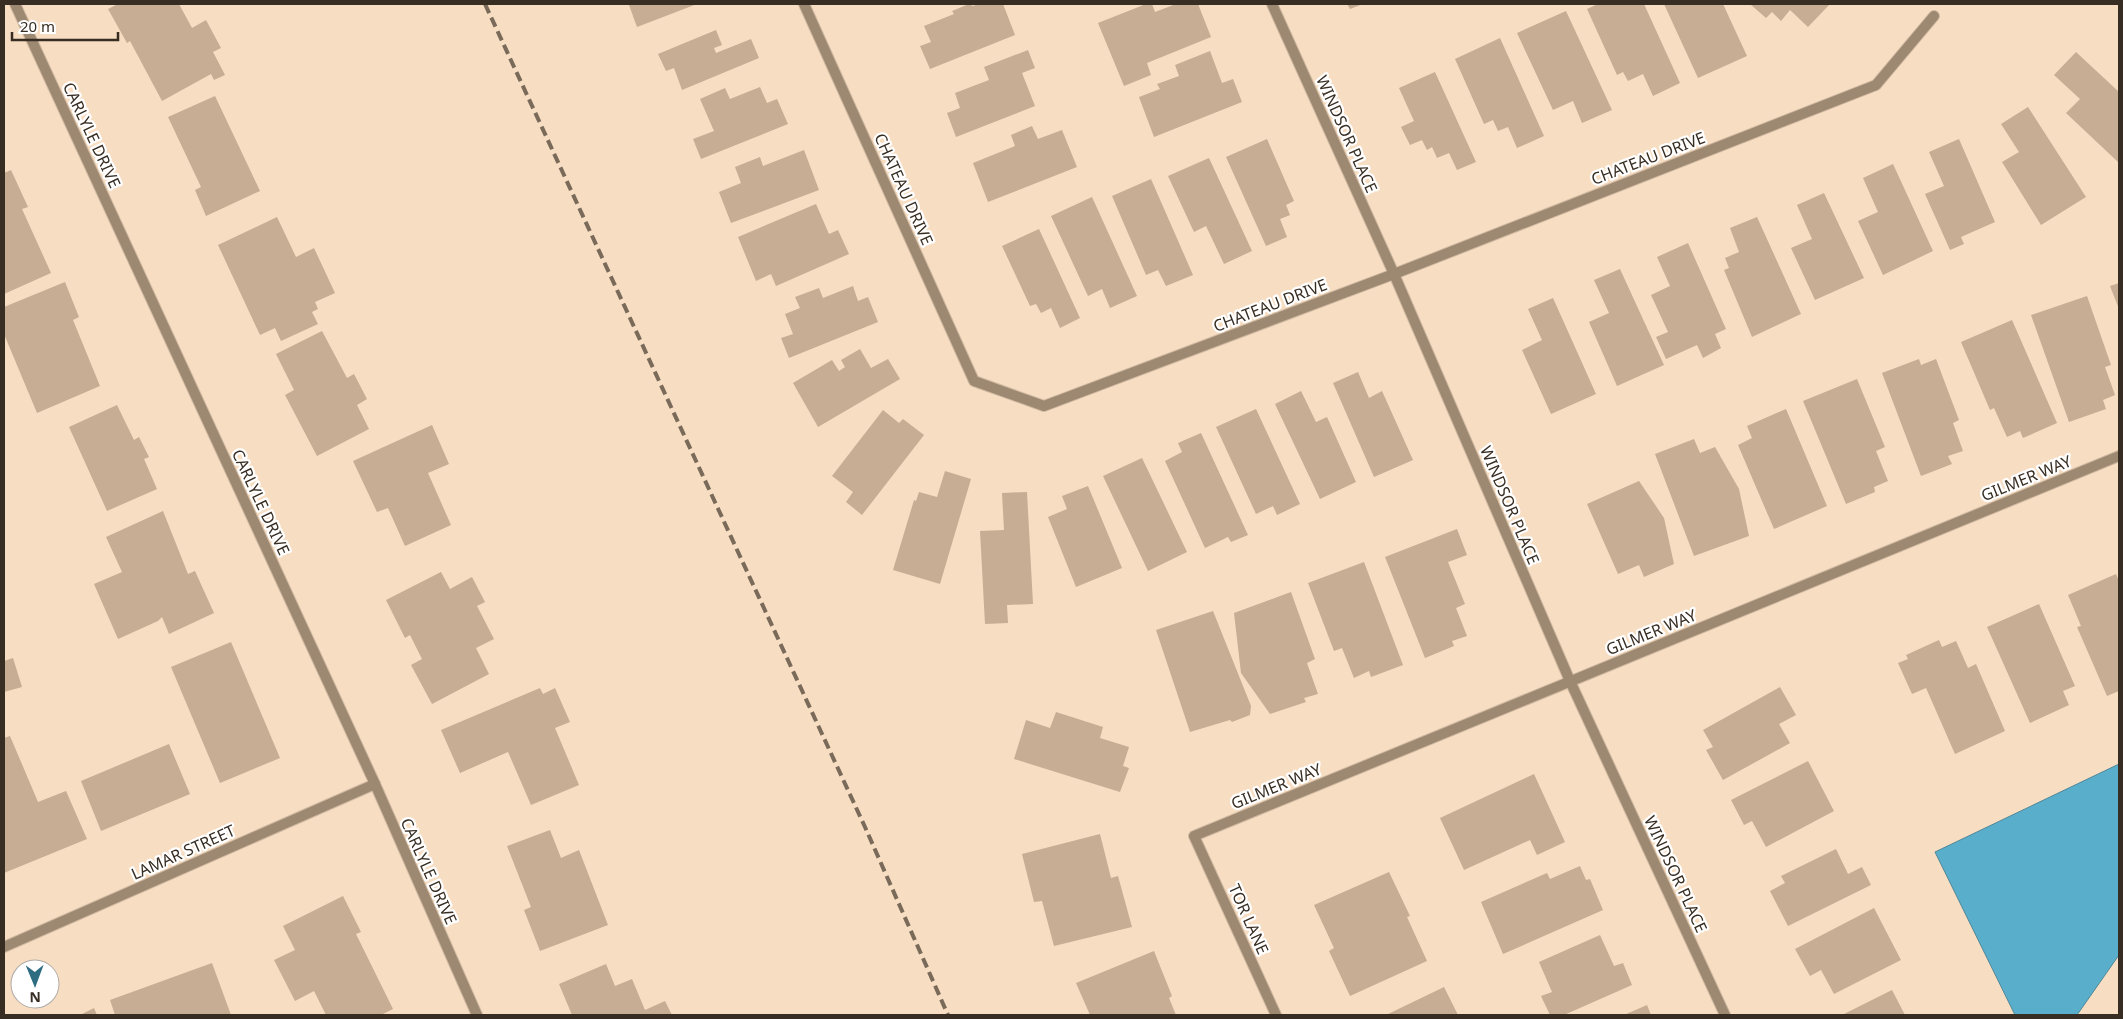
<svg xmlns="http://www.w3.org/2000/svg" width="2123" height="1019" viewBox="0 0 2123 1019" font-family="'Noto Sans',sans-serif">
<style>
.water{fill:#59aecb;stroke:#4f8798}
.building{fill:#c6ad93}
.lines{fill:none;stroke-linecap:round;stroke-linejoin:round}
.street-casing{stroke:#d1baa2;stroke-width:12}
.street{stroke:#9d8871;stroke-width:10}
.rail{stroke:#7a6a59;stroke-width:4;stroke-dasharray:10 5;stroke-linecap:butt}
.labels{text-anchor:middle;stroke-width:4.5;stroke-linejoin:round;paint-order:stroke}
.street-label{font-size:16px;fill:#372d22;stroke:#fff}
</style>
<rect width="100%" height="100%" fill="#f7ddc2"/>
<polygon class="water" points="2119,764 2119,955 2077,1015 2015,1015 1935,852"/>
<g class="building">
<polygon points="118,4 179,4 192,28 206,20 221,48 213,52 225,75 214,80 211,74 162,101 130,41 127,43 108,9"/>
<polygon points="632,4 631,4 697,4 637,27 629,5"/>
<polygon points="969,4 973,6 978,4 1003,4 1015,35 930,69 920,46 931,42 924,26 954,14 952,11"/>
<polygon points="1146,4 1152,4 1155,12 1176,4 1198,4 1211,37 1147,63 1151,75 1124,86 1098,23"/>
<polygon points="1347,4 1363,4 1350,9"/>
<polygon points="1598,4 1644,4 1680,83 1653,96 1643,74 1628,81 1623,72 1617,75 1587,9"/>
<polygon points="1664,4 1723,4 1747,56 1698,78"/>
<polygon points="1750,4 1830,4 1808,27 1790,10 1781,21 1772,12 1766,18"/>
<polygon points="1566,11 1612,110 1582,123 1573,101 1553,110 1517,33"/>
<polygon points="716,30 722,45 714,48 716,53 751,39 759,58 682,90 674,68 666,71 658,54"/>
<polygon points="1500,38 1544,136 1517,148 1508,127 1498,131 1493,120 1484,124 1455,59"/>
<polygon points="1028,50 1035,68 1022,73 1035,106 956,137 947,113 960,108 955,93 989,80 984,67"/>
<polygon points="1210,51 1222,83 1233,79 1242,102 1154,137 1139,97 1160,89 1157,84 1179,76 1175,65"/>
<polygon points="2076,52 2119,92 2119,160 2118,162 2066,113 2080,99 2054,75"/>
<polygon points="1435,72 1476,162 1457,170 1449,153 1437,158 1432,147 1427,150 1422,140 1410,145 1401,127 1414,121 1399,88"/>
<polygon points="760,87 767,103 777,99 788,124 701,159 693,139 714,131 700,99 725,88 730,99"/>
<polygon points="215,96 260,191 206,216 195,190 201,187 168,117"/>
<polygon points="2028,107 2086,197 2041,225 2002,162 2019,152 2001,124"/>
<polygon points="1032,126 1038,139 1062,130 1077,167 988,202 973,163 1015,146 1011,135"/>
<polygon points="1267,139 1294,201 1286,205 1290,215 1280,219 1287,237 1266,246 1226,157"/>
<polygon points="1959,139 1995,222 1961,237 1964,244 1950,250 1925,194 1944,186 1929,152"/>
<polygon points="804,150 819,190 731,223 719,192 741,183 735,167 760,157 763,166"/>
<polygon points="1209,158 1252,251 1224,264 1206,226 1194,232 1168,176"/>
<polygon points="1893,164 1933,251 1883,275 1858,221 1878,212 1863,178"/>
<polygon points="11,170 28,207 22,209 51,273 4,294 4,173"/>
<polygon points="1151,179 1193,275 1166,286 1158,270 1146,275 1112,196"/>
<polygon points="1824,193 1864,278 1815,300 1791,248 1812,239 1797,205"/>
<polygon points="1092,197 1137,296 1110,308 1102,289 1088,296 1051,216"/>
<polygon points="816,204 829,234 838,230 849,254 776,286 771,274 756,281 738,237"/>
<polygon points="277,217 296,257 314,248 335,293 315,302 318,309 312,312 318,324 281,341 275,328 260,335 218,245"/>
<polygon points="1757,217 1801,314 1752,337 1724,270 1729,268 1725,258 1739,252 1730,228"/>
<polygon points="1039,229 1080,318 1060,328 1051,308 1041,313 1036,304 1030,306 1002,246"/>
<polygon points="1688,243 1726,329 1715,334 1721,348 1703,358 1697,345 1666,359 1656,337 1668,332 1651,295 1670,286 1657,257"/>
<polygon points="1620,269 1664,365 1617,386 1589,322 1609,313 1594,280"/>
<polygon points="65,282 79,317 73,320 100,386 37,413 4,334 4,307"/>
<polygon points="2119,283 2119,309 2110,286"/>
<polygon points="853,286 858,301 868,297 878,322 789,358 781,338 793,334 785,314 800,308 795,297 819,288 823,298"/>
<polygon points="2087,296 2111,365 2105,367 2115,395 2103,400 2106,409 2069,422 2031,315"/>
<polygon points="1553,298 1596,394 1551,414 1522,350 1542,340 1528,309"/>
<polygon points="2012,320 2057,423 2023,438 2020,431 2007,437 1994,408 1990,410 1961,342"/>
<polygon points="322,331 347,378 354,374 367,399 357,405 369,429 317,456 285,395 294,390 276,354"/>
<polygon points="860,349 871,368 888,359 900,379 818,427 793,383 832,360 839,371 845,367 841,360"/>
<polygon points="1919,359 1921,365 1936,359 1959,420 1953,423 1963,451 1948,456 1952,464 1921,476 1882,373"/>
<polygon points="1358,372 1369,398 1382,391 1413,460 1374,477 1333,383"/>
<polygon points="1857,379 1885,447 1876,451 1888,481 1874,487 1875,492 1846,504 1803,401"/>
<polygon points="1301,391 1316,422 1327,417 1356,482 1320,499 1275,404"/>
<polygon points="117,405 134,440 139,437 149,457 144,459 157,489 107,511 69,427"/>
<polygon points="1256,409 1300,504 1277,515 1273,506 1256,514 1216,427"/>
<polygon points="1786,409 1827,506 1774,529 1738,445 1752,438 1747,426"/>
<polygon points="883,410 899,423 903,419 924,435 862,515 846,502 853,492 832,476"/>
<polygon points="432,425 449,464 428,473 451,525 405,546 388,508 377,512 353,461"/>
<polygon points="1201,433 1248,535 1231,542 1228,537 1205,548 1165,461 1182,452 1178,443"/>
<polygon points="1694,439 1700,453 1715,447 1739,489 1749,536 1694,556 1655,454"/>
<polygon points="1142,458 1187,552 1148,571 1103,476"/>
<polygon points="945,471 971,479 940,584 893,570 914,500 916,501 919,492 937,497"/>
<polygon points="1639,481 1664,518 1674,564 1644,577 1639,565 1618,574 1587,504"/>
<polygon points="1088,486 1122,568 1076,587 1048,517 1067,509 1062,496"/>
<polygon points="1027,492 1033,604 1007,605 1008,623 985,624 980,531 1004,530 1002,493"/>
<polygon points="163,511 188,574 195,571 214,613 169,634 162,617 158,621 118,639 94,584 122,572 106,537"/>
<polygon points="1457,529 1467,555 1448,562 1465,604 1456,608 1467,636 1452,641 1454,646 1425,658 1385,557"/>
<polygon points="1364,562 1403,665 1371,677 1369,671 1354,678 1342,648 1334,651 1308,583"/>
<polygon points="441,572 450,589 472,577 485,602 477,606 494,639 476,648 489,674 432,704 411,665 422,659 410,635 405,638 386,600"/>
<polygon points="2116,574 2119,581 2119,691 2107,696 2077,627 2081,626 2068,595"/>
<polygon points="1291,592 1315,659 1307,663 1318,694 1304,698 1306,702 1270,714 1241,673 1234,613"/>
<polygon points="2039,604 2075,686 2063,691 2069,705 2030,723 1987,627"/>
<polygon points="1213,611 1251,706 1250,715 1232,722 1230,720 1190,732 1156,630"/>
<polygon points="1939,640 1942,647 1956,641 1968,668 1976,664 2005,731 1955,754 1926,688 1912,694 1898,663 1908,659 1906,655"/>
<polygon points="231,642 280,758 220,783 171,667"/>
<polygon points="13,658 22,687 4,692 4,661"/>
<polygon points="1780,687 1796,715 1779,724 1790,743 1723,780 1706,750 1713,747 1703,730"/>
<polygon points="540,688 543,694 555,688 570,722 555,728 579,785 531,805 508,752 460,773 441,730"/>
<polygon points="1056,712 1103,727 1100,738 1129,747 1123,766 1129,768 1120,792 1014,759 1026,720 1050,728"/>
<polygon points="10,736 38,802 66,791 87,839 4,873 4,738"/>
<polygon points="169,744 190,794 101,831 81,781"/>
<polygon points="1808,761 1834,811 1766,847 1752,821 1744,825 1731,800"/>
<polygon points="1534,774 1565,842 1537,855 1530,840 1464,870 1440,818"/>
<polygon points="550,830 561,858 579,850 608,925 540,951 524,910 531,907 507,846"/>
<polygon points="1100,834 1111,878 1118,876 1132,927 1054,946 1042,901 1034,902 1022,854"/>
<polygon points="1836,849 1848,874 1862,867 1871,885 1788,926 1770,891 1785,883 1781,876"/>
<polygon points="1580,866 1586,880 1590,879 1603,910 1503,954 1481,902 1547,873 1550,879"/>
<polygon points="1389,872 1410,916 1407,917 1427,961 1350,996 1329,951 1334,948 1314,905"/>
<polygon points="343,896 361,932 356,934 393,1009 381,1015 326,1015 314,991 295,1001 274,960 295,950 283,926"/>
<polygon points="1874,908 1901,960 1834,994 1821,970 1810,976 1795,949"/>
<polygon points="1600,935 1614,966 1623,963 1632,985 1564,1015 1550,1015 1541,996 1552,992 1539,962"/>
<polygon points="1154,951 1172,996 1169,998 1176,1015 1090,1015 1076,983"/>
<polygon points="212,963 231,1015 115,1015 110,1000"/>
<polygon points="606,964 615,986 632,979 645,1010 665,1001 672,1015 572,1015 559,984"/>
<polygon points="1444,987 1458,1015 1386,1015"/>
<polygon points="1892,990 1905,1015 1842,1015"/>
<polygon points="1647,1005 1651,1015 1624,1015"/>
<polygon points="94,1008 97,1015 80,1015"/>
</g>
<g class="lines">
<g class="street-casing">
<g id="street">
<polyline points="15,4 375,784 477,1015"/>
<polyline points="804,4 974,381 1044,406 1394,274 1876,85 1934,16"/>
<polyline points="1272,4 1394,274 1570,681 1725,1015"/>
<polyline points="4,947 375,784"/>
<polyline points="1276,1015 1194,836 2119,456"/>
</g>
</g>
<use href="#street" class="street"/>
<polyline class="rail" points="485,4 865,827 948,1015"/>
</g>
<g class="labels">
<g class="street-label">
<text transform="translate(1347 134) rotate(66)" y="6">WINDSOR PLACE</text>
<text transform="translate(92 135) rotate(65)" y="6">CARLYLE DRIVE</text>
<text transform="translate(1648 158) rotate(-21)" y="6">CHATEAU DRIVE</text>
<text transform="translate(904 189) rotate(66)" y="6">CHATEAU DRIVE</text>
<text transform="translate(1270 305) rotate(-21)" y="6">CHATEAU DRIVE</text>
<text transform="translate(2026 478) rotate(-22)" y="6">GILMER WAY</text>
<text transform="translate(261 502) rotate(65)" y="6">CARLYLE DRIVE</text>
<text transform="translate(1510 505) rotate(67)" y="6">WINDSOR PLACE</text>
<text transform="translate(1651 632) rotate(-22)" y="6">GILMER WAY</text>
<text transform="translate(1276 786) rotate(-22)" y="6">GILMER WAY</text>
<text transform="translate(183 852) rotate(-24)" y="6">LAMAR STREET</text>
<text transform="translate(429 871) rotate(66)" y="6">CARLYLE DRIVE</text>
<text transform="translate(1676 874) rotate(65)" y="6">WINDSOR PLACE</text>
<text transform="translate(1249 919) rotate(66)" y="6">TOR LANE</text>
</g>
</g>
<rect width="2123" height="1019" fill="none" stroke="#372d22" stroke-width="10"/>
<g transform="translate(35 984) rotate(179)"><circle r="24" fill="#ffffff" stroke="#afaba7"/>
<path d="M0-4L9 19L0 12L-9 19Z" fill="#2d6c81"/>
<text y="-8" font-size="14" font-weight="bold" text-anchor="middle" fill="#372d22">N</text>
</g>
<path d="M12 32v8h106v-8" fill="none" stroke="#372d22" stroke-width="2.5"/>
<text x="20" y="32" font-size="15" fill="#372d22" stroke="#ffffff" stroke-width="4" paint-order="stroke">20 m</text>
</svg>
